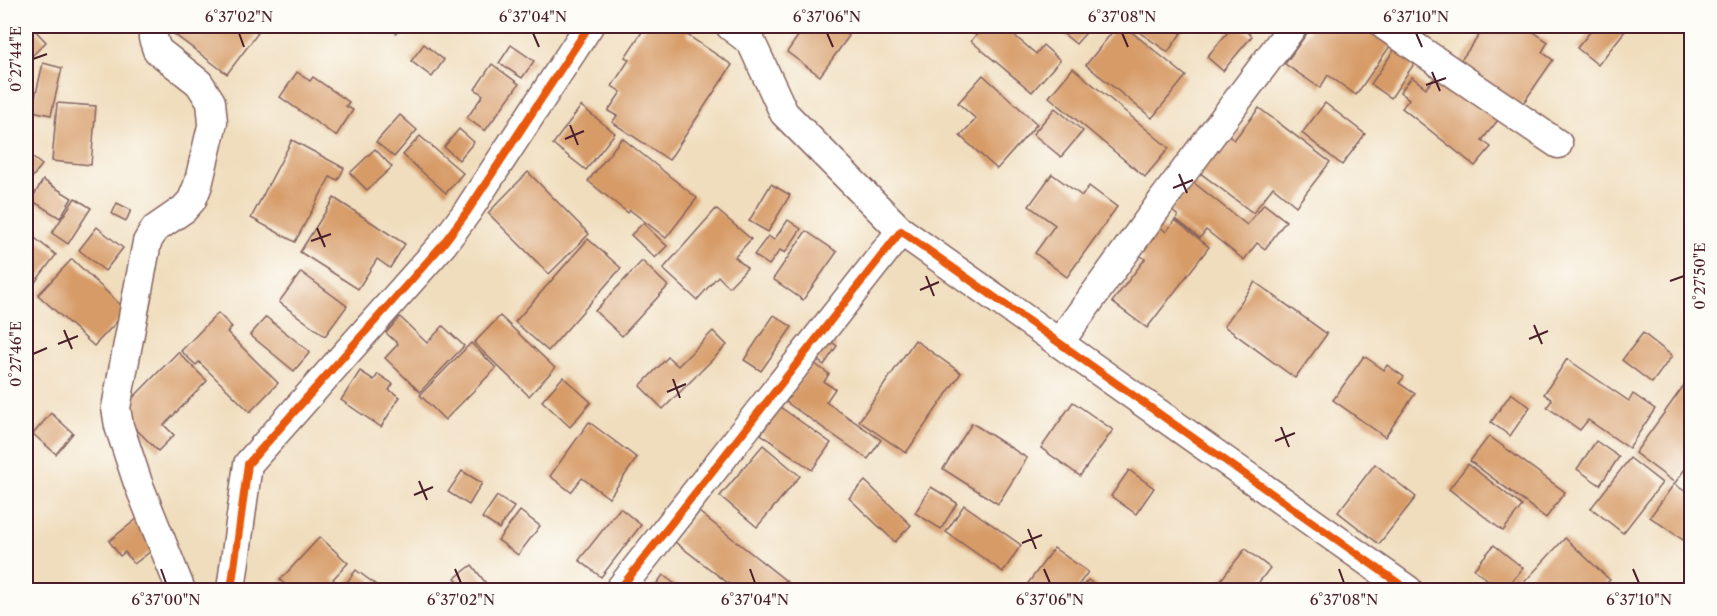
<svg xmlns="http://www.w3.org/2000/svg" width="1717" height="616" viewBox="0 0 1717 616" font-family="'Libre Caslon Text',serif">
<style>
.building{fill:#d79b68}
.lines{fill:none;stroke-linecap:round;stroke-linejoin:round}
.minor-casing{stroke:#84625e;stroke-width:31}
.minor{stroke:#fff;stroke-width:28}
.cycleway-casing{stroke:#fdfcf7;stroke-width:11}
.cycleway{stroke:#e8590c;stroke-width:8}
.ticks{fill:none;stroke:#4a1f2b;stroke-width:2}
.neatline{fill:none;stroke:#4a1f2b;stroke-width:2}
.ticks-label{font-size:15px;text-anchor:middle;fill:#4a1f2b}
</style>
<rect width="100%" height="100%" fill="#fdfcf7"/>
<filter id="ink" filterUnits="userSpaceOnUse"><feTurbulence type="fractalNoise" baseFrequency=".0167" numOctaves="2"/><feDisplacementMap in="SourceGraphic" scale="12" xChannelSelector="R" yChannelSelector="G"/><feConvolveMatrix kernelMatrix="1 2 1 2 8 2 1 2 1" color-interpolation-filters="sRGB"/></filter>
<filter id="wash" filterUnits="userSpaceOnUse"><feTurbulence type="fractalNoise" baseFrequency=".008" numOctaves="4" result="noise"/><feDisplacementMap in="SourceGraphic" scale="24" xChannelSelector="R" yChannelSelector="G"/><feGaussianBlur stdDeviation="1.35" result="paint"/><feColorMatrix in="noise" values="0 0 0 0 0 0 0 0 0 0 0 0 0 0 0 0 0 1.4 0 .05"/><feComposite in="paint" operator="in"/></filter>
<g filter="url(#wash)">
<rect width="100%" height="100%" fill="#f0ddbd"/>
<g id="blocks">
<g class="building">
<polygon points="26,26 31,26 46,42 26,62"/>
<polygon points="173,26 249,26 258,33 227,74 170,31"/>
<polygon points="387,26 401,26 396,33"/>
<polygon points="646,26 692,26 686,34 732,65 669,160 612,122 617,116 608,111 621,92 612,86 629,60 625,57"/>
<polygon points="805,26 835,26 849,36 820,76 787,52"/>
<polygon points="951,26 962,26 958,31"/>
<polygon points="984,26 1003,26 1036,54 1043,45 1060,60 1032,92 971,41"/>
<polygon points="1054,26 1092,26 1076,44"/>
<polygon points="1117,26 1124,26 1186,76 1152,118 1086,65"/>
<polygon points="1130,26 1186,26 1168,52"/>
<polygon points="1233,26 1239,26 1252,36 1223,71 1207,57"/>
<polygon points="1312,26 1369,26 1393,42 1356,95 1328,75 1320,88 1285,64"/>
<polygon points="1395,26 1432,26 1419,43"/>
<polygon points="1486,26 1525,26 1548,42 1542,52 1553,60 1520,108 1458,64"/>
<polygon points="1595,26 1629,26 1598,65 1577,48"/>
<polygon points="1402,38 1422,52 1391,98 1371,84"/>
<polygon points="424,44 444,60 432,77 411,61"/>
<polygon points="511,45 534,61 522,78 499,63"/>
<polygon points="43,63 62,68 51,115 32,111"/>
<polygon points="492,64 519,84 485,131 467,118 483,95 475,89"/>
<polygon points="1073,68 1169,148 1145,177 1049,97"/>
<polygon points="297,72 310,81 313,77 349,102 346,106 353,110 336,136 280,97"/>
<polygon points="1439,73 1498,120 1482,140 1491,147 1475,166 1402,108 1409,99 1400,92 1412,77 1426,88"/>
<polygon points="983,75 1037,124 997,169 960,136 976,119 958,103"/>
<polygon points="57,103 96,106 91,165 52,161"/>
<polygon points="1325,103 1365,134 1342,165 1302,133"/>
<polygon points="581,106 615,133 586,170 553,144"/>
<polygon points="1055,108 1083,131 1061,157 1033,134"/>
<polygon points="1259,108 1330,162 1296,206 1273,187 1253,213 1199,172 1227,135 1234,140"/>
<polygon points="400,115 417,130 394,157 376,142"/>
<polygon points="459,129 474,142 459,160 444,147"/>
<polygon points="420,136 463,173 446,193 403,155"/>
<polygon points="622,138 697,198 666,238 630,210 628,213 588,181"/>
<polygon points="292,140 344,168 338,180 330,177 295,242 251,218"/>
<polygon points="375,149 392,167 367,190 350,173"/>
<polygon points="26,152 42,165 26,185"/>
<polygon points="528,172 589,234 549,274 488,213"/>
<polygon points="1052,174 1082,196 1089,186 1117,207 1067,277 1035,253 1055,225 1029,206"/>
<polygon points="43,180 72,198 60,218 31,200"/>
<polygon points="1193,182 1247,225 1264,204 1286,221 1265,249 1257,243 1244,260 1206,230 1200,238 1176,219 1178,216 1171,210"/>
<polygon points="771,184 790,195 768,232 749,221"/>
<polygon points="75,198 91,208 68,244 52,233"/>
<polygon points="334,198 405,244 390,268 377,259 358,289 300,252"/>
<polygon points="117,203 131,210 126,221 112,214"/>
<polygon points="716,209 751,239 735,257 747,268 729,287 718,276 697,300 663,269"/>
<polygon points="788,220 801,229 785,253 780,250 769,265 754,255 768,236 774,240"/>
<polygon points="1175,220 1209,247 1147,328 1112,302 1145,259 1136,253 1158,225 1166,232"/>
<polygon points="643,223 667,246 655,258 631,235"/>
<polygon points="97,227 123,248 105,271 79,250"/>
<polygon points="26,231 56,255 26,294"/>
<polygon points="806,231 837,252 803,300 773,279"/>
<polygon points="588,239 621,268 548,351 515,322"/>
<polygon points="72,259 127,311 94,346 38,295"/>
<polygon points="642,261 668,286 622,336 595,311"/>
<polygon points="301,272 347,306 325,336 279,302"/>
<polygon points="1255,282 1327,334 1295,378 1224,326"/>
<polygon points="218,313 232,327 227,332 278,383 250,412 199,362 196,365 181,351"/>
<polygon points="774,315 792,327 761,371 744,360"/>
<polygon points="500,316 555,368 529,396 474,343"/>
<polygon points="266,317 310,352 294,371 250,335"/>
<polygon points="400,317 427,343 443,326 464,346 420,392 385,358 398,344 386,333"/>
<polygon points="713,331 727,345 663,409 640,386 668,357 678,366"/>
<polygon points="1643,333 1672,356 1652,383 1622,360"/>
<polygon points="828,339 837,346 824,365 815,358"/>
<polygon points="915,340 961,373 906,453 859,421"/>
<polygon points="471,343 496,368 445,420 420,395"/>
<polygon points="178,352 207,381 164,425 174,435 158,451 119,412"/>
<polygon points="1364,356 1384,370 1387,365 1404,377 1399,383 1415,394 1385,437 1333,400"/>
<polygon points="1567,359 1629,401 1633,394 1655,409 1629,448 1588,420 1580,430 1547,407 1552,400 1544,394"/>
<polygon points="812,362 829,374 824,382 835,389 826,402 881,440 868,459 786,402"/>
<polygon points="360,371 374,380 378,374 393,384 389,390 400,397 381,427 341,400"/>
<polygon points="563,377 591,402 570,427 542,401"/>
<polygon points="1690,377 1692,379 1692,459 1675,483 1635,453"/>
<polygon points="1511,393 1530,407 1510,436 1491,422"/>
<polygon points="1073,402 1113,430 1080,476 1041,448"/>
<polygon points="780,407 831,443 812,470 761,434"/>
<polygon points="51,413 73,433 56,454 33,434"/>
<polygon points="589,422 637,458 609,498 582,478 571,492 550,476"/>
<polygon points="972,423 1027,458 998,504 943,469"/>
<polygon points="1489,436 1565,492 1546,518 1470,461"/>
<polygon points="1596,441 1619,457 1600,485 1577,469"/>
<polygon points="763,445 800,476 757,527 720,496"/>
<polygon points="1630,458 1662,483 1623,533 1591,508"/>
<polygon points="1375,464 1416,497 1379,544 1338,512"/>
<polygon points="1468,464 1522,506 1503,531 1449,489"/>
<polygon points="1129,470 1154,488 1136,514 1111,496"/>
<polygon points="462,471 482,483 469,505 448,492"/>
<polygon points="865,481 911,525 895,542 849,498"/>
<polygon points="1674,484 1692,496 1692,546 1650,517"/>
<polygon points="931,487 957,503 941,529 915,513"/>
<polygon points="497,496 514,507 499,529 482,518"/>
<polygon points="964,505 1021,545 1003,572 946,532"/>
<polygon points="620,508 641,525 601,577 579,560"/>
<polygon points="520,511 540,526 518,555 498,540"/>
<polygon points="699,512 794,587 791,590 737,590 675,542"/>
<polygon points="138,518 159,545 134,564 125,552 120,556 109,541"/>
<polygon points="320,537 348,563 333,579 342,588 340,590 292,590 280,580"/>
<polygon points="1565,538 1610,580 1600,590 1517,590"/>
<polygon points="1494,545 1523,568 1505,590 1501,590 1474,569"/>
<polygon points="1054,548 1088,572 1075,590 1023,590"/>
<polygon points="1245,549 1270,568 1253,590 1213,590"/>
<polygon points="472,565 491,590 464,590 455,578"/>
<polygon points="356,570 383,590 341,590"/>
<polygon points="663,575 683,590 652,590"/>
<polygon points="1088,580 1102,590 1079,590"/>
</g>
</g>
</g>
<g filter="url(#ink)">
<use href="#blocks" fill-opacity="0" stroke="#84625e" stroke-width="1.5"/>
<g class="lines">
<g class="minor-casing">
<g id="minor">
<polyline points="153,26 153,38 157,50 199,83 211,102 213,122 198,185 192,200 184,209 155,229 147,242 116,408 119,426 138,483 181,590"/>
<polyline points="730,26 751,42 784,113 901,231"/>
<polyline points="1385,26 1558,144"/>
<polyline points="1059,343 1165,197 1293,26"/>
<polyline points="231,590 248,464 443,244 467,212 589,26"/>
<polyline points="619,590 901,231 1408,590"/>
</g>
</g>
<use href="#minor" class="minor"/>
<g class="cycleway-casing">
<g id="cycleway">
<polyline points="231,590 248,464 443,244 467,212 589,26"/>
<polyline points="619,590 901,231 1408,590"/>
</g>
</g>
<use href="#cycleway" class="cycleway"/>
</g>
</g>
<path class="ticks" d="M239 33 244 47M533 33 539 47M827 33 833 47M1122 33 1128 47M1416 33 1422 47M33 59 47 54M1432 72 1440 91M1426 85 1446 78M570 125 578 145M565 139 584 131M1179 174 1187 193M1173 188 1193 180M317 228 325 247M311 241 331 234M926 276 934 296M1670 281 1684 276M920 290 939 282M1534 325 1542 344M64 330 72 349M1529 339 1548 331M58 344 78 336M33 354 47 348M673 379 680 398M667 392 686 384M1281 427 1289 447M1275 441 1295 433M419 481 427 500M414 495 433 487M1028 529 1036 549M1022 543 1042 535M161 569 166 583M455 569 461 583M750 569 755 583M1044 569 1050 583M1339 569 1344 583M1633 569 1639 583"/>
<rect width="1717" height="616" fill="none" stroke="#fdfcf7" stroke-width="66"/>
<rect x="33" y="33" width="1651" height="550" class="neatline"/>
<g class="ticks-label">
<text x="239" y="22">6°37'02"N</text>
<text x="533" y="22">6°37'04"N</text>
<text x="827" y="22">6°37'06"N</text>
<text x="1122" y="22">6°37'08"N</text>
<text x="1416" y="22">6°37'10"N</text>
<text transform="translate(16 59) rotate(-90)" y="5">0°27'44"E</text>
<text transform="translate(1700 276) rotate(-90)" y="5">0°27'50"E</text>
<text transform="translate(16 354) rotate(-90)" y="5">0°27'46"E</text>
<text x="166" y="605">6°37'00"N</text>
<text x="461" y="605">6°37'02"N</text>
<text x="755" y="605">6°37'04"N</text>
<text x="1050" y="605">6°37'06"N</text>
<text x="1344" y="605">6°37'08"N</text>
<text x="1639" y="605">6°37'10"N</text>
</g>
</svg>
